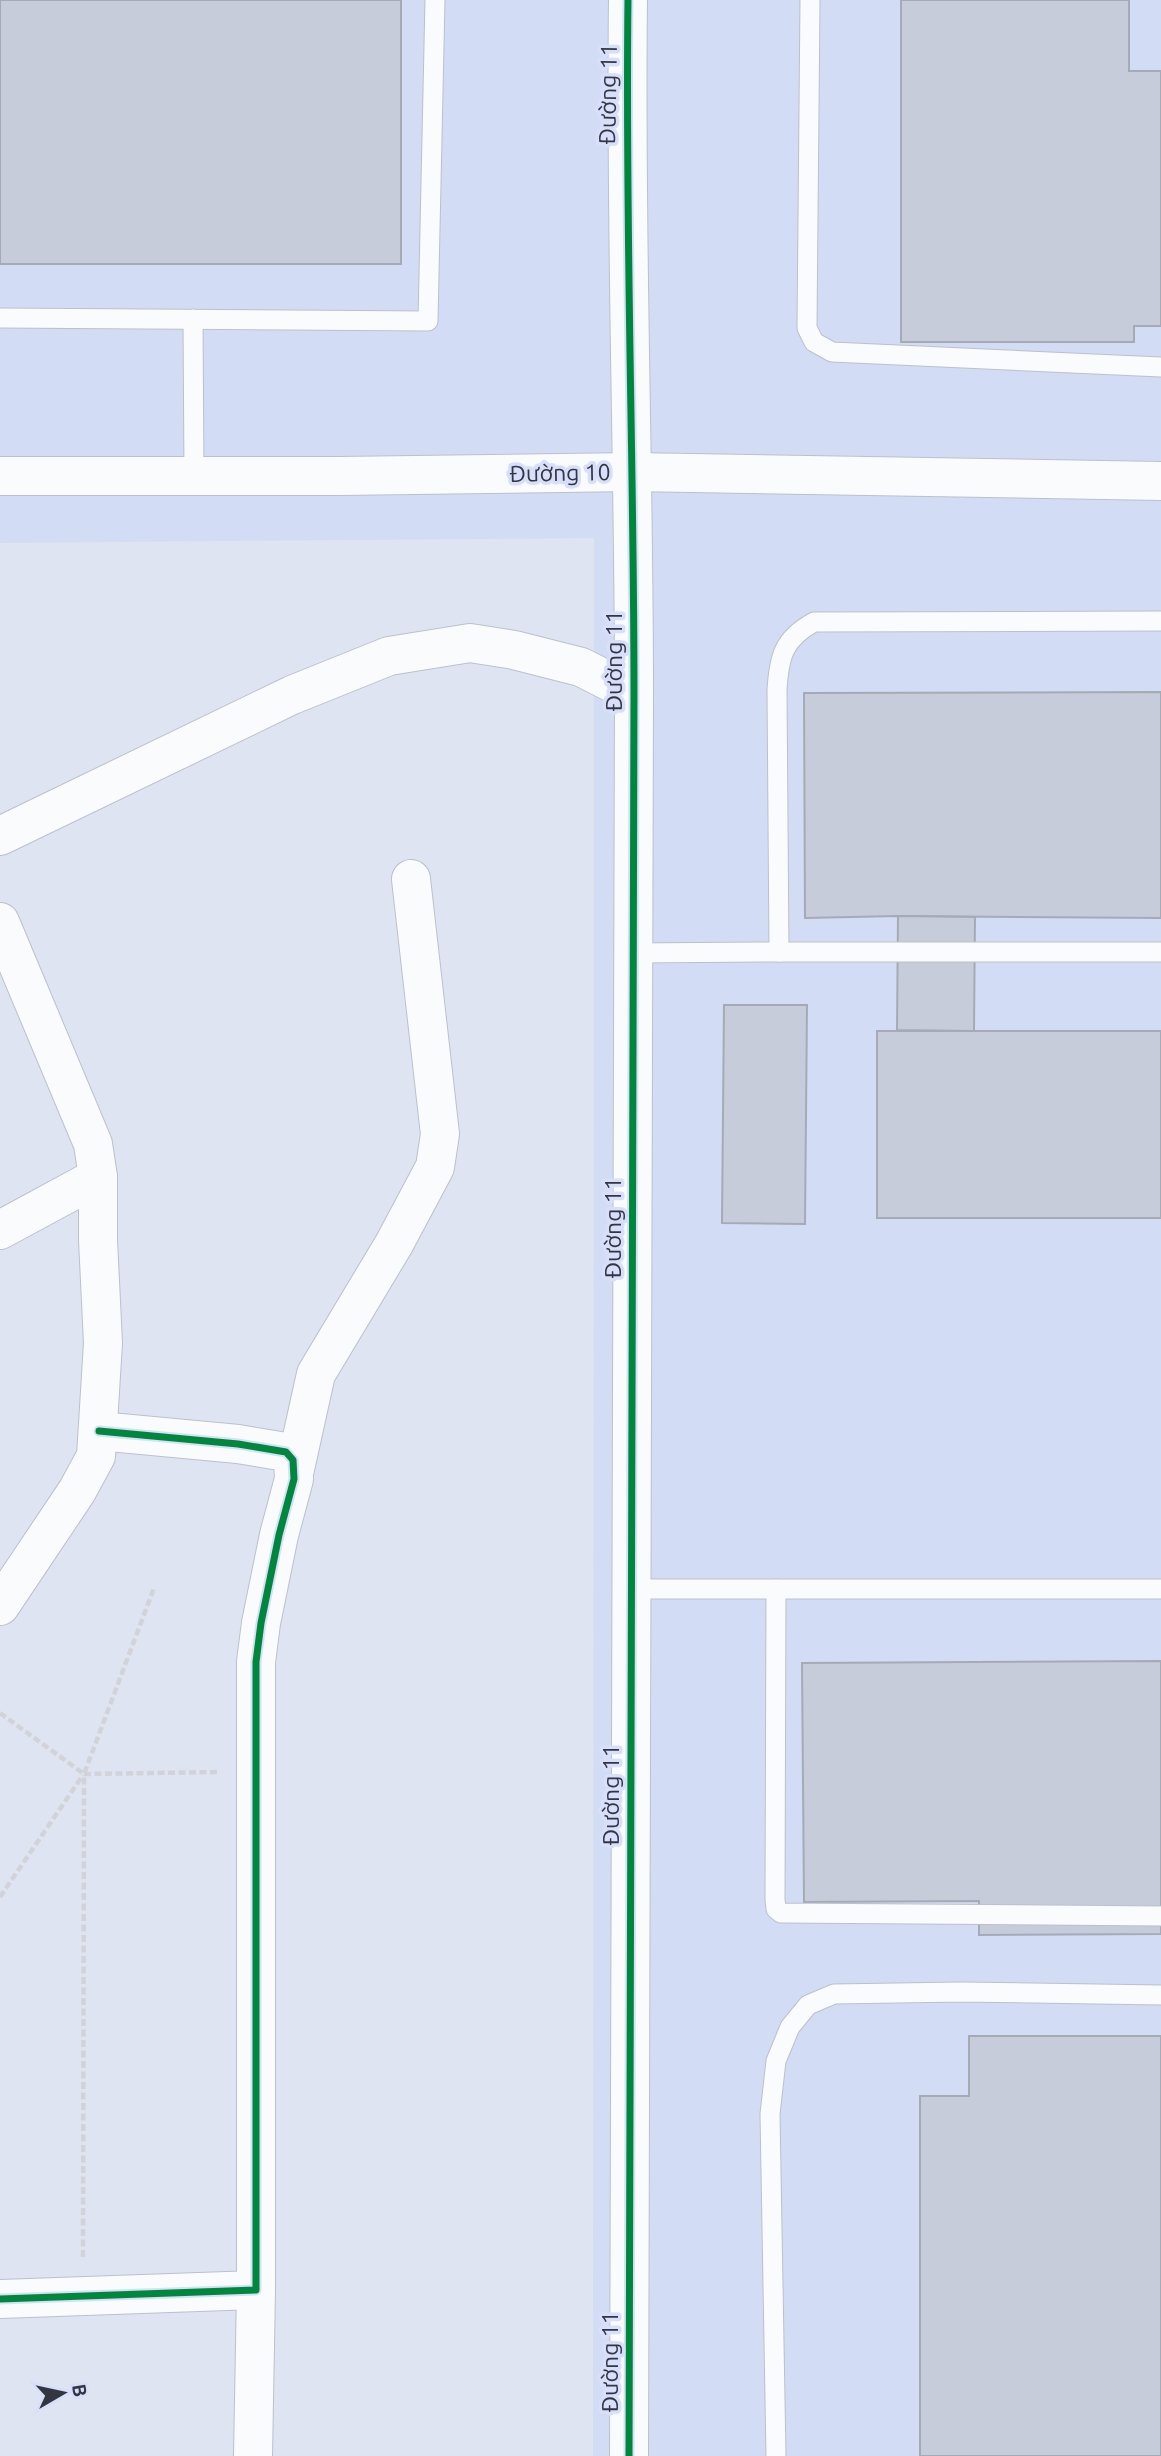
<svg xmlns="http://www.w3.org/2000/svg" width="1161" height="2456" viewBox="0 0 1161 2456" font-family="Ubuntu,sans-serif">
<style>
.built{fill:#d3dcf5}
.building{fill:#c7ccdb;stroke:#a6aab6;stroke-width:2}
.lines{fill:none;stroke-linecap:round;stroke-linejoin:round}
.lane-casing{stroke:#bcc0cc;stroke-width:21}
.street-casing{stroke:#bcc0cc;stroke-width:40}
.secondary-casing{stroke:#bcc0cc;stroke-width:40}
.path{stroke:#d1d3d8;stroke-width:4.5;stroke-dasharray:7 3.5;stroke-linecap:butt}
.lane{stroke:#fafbfd;stroke-width:19}
.street{stroke:#fafbfd;stroke-width:38}
.secondary{stroke:#fafbfd;stroke-width:38}
.cycleway-casing{stroke:#d7dffb;stroke-width:11}
.cycleway{stroke:#00873e;stroke-width:7}
.labels{text-anchor:middle;stroke-width:7;stroke-linejoin:round;paint-order:stroke}
.street-label{font-size:23px;fill:#333641;stroke:#d7dffb}
</style>
<rect width="100%" height="100%" fill="#dfe4f3"/>
<polygon class="built" points="0,0 1161,0 1161,2456 593,2456 594,538 0,543"/>
<g class="building">
<rect x="0" y="0" width="401" height="264"/>
<polygon points="901,0 1129,0 1129,71 1161,71 1161,326 1134,326 1134,342 901,342"/>
<polygon points="1161,692 1161,918 898,916 805,918 804,693"/>
<polygon points="898,916 975,917 974,1031 897,1030"/>
<polygon points="724,1005 807,1005 805,1224 722,1223"/>
<rect x="877" y="1031" width="284" height="187"/>
<polygon points="1161,1661 1161,1934 979,1935 979,1901 804,1902 802,1663"/>
<polygon points="969,2036 1161,2036 1161,2456 920,2456 920,2096 969,2096"/>
</g>
<g class="lines">
<g class="lane-casing">
<g id="lane">
<polyline points="810,0 807,328 814,342 832,352 1161,367"/>
<polyline points="0,318 428,321 435,0"/>
<polyline points="193,319 194,476"/>
<path d="M1161 621 814 622C783 639 779 657 777 690L779 952H1161"/>
<polyline points="633,953 779,952"/>
<polyline points="631,1589 1161,1589"/>
<polyline points="776,1589 775,1899 776,1909 781,1913 1161,1916"/>
<polyline points="776,2456 770,2114 776,2061 790,2027 808,2005 834,1994 960,1992 1161,1995"/>
</g>
</g>
<g class="street-casing">
<g id="street">
<path d="M628 0C625 231 634 462 634 694L629 2456"/>
<polyline points="0,836 292,695 389,656 470,643 514,650 581,667 634,694"/>
<polyline points="0,922 93,1144 98,1177 98,1240 103,1343 96,1456 77,1491 0,1606"/>
<polyline points="0,1230 98,1177"/>
<polyline points="295,1469 316,1374 394,1244 435,1167 440,1134 411,879"/>
<polyline points="0,2299 256,2290 256,1662 261,1623 279,1535 294,1479 293,1460 286,1452 238,1444 99,1431"/>
<polyline points="253,2456 256,2290"/>
</g>
</g>
<g class="secondary-casing">
<polyline id="secondary" points="0,476 339,476 633,472 1161,481"/>
</g>
<g class="path">
<polyline points="0,1713 84,1774 154,1588"/>
<polyline points="84,1774 219,1772"/>
<polyline points="0,1897 83,1775"/>
<polyline points="83,2257 84,1774"/>
</g>
<use href="#lane" class="lane"/>
<use href="#street" class="street"/>
<use href="#secondary" class="secondary"/>
<g class="cycleway-casing">
<g id="cycleway">
<path d="M628 0C625 231 634 462 634 694L629 2456"/>
<polyline points="0,2299 256,2290 256,1662 261,1623 279,1535 294,1479 293,1460 286,1452 238,1444 99,1431"/>
</g>
</g>
<use href="#cycleway" class="cycleway"/>
</g>
<g class="labels">
<g class="street-label">
<text transform="translate(608 94) rotate(-89)" y="8">Đường 11</text>
<text transform="translate(560 473) rotate(-1)" y="8">Đường 10</text>
<text transform="translate(614 661) rotate(-90)" y="8">Đường 11</text>
<text transform="translate(613 1228) rotate(-90)" y="8">Đường 11</text>
<text transform="translate(611 1795) rotate(-90)" y="8">Đường 11</text>
<text transform="translate(610 2362) rotate(-90)" y="8">Đường 11</text>
</g>
</g>
<g transform="translate(63 2393) rotate(81)" stroke="#d7dffb" stroke-width="5" paint-order="stroke">
<path d="M0-5L12 26L0 18L-12 26Z" fill="#333641"/>
<text y="-10" font-size="19" font-weight="bold" text-anchor="middle" fill="#333641">B</text>
</g>
</svg>
